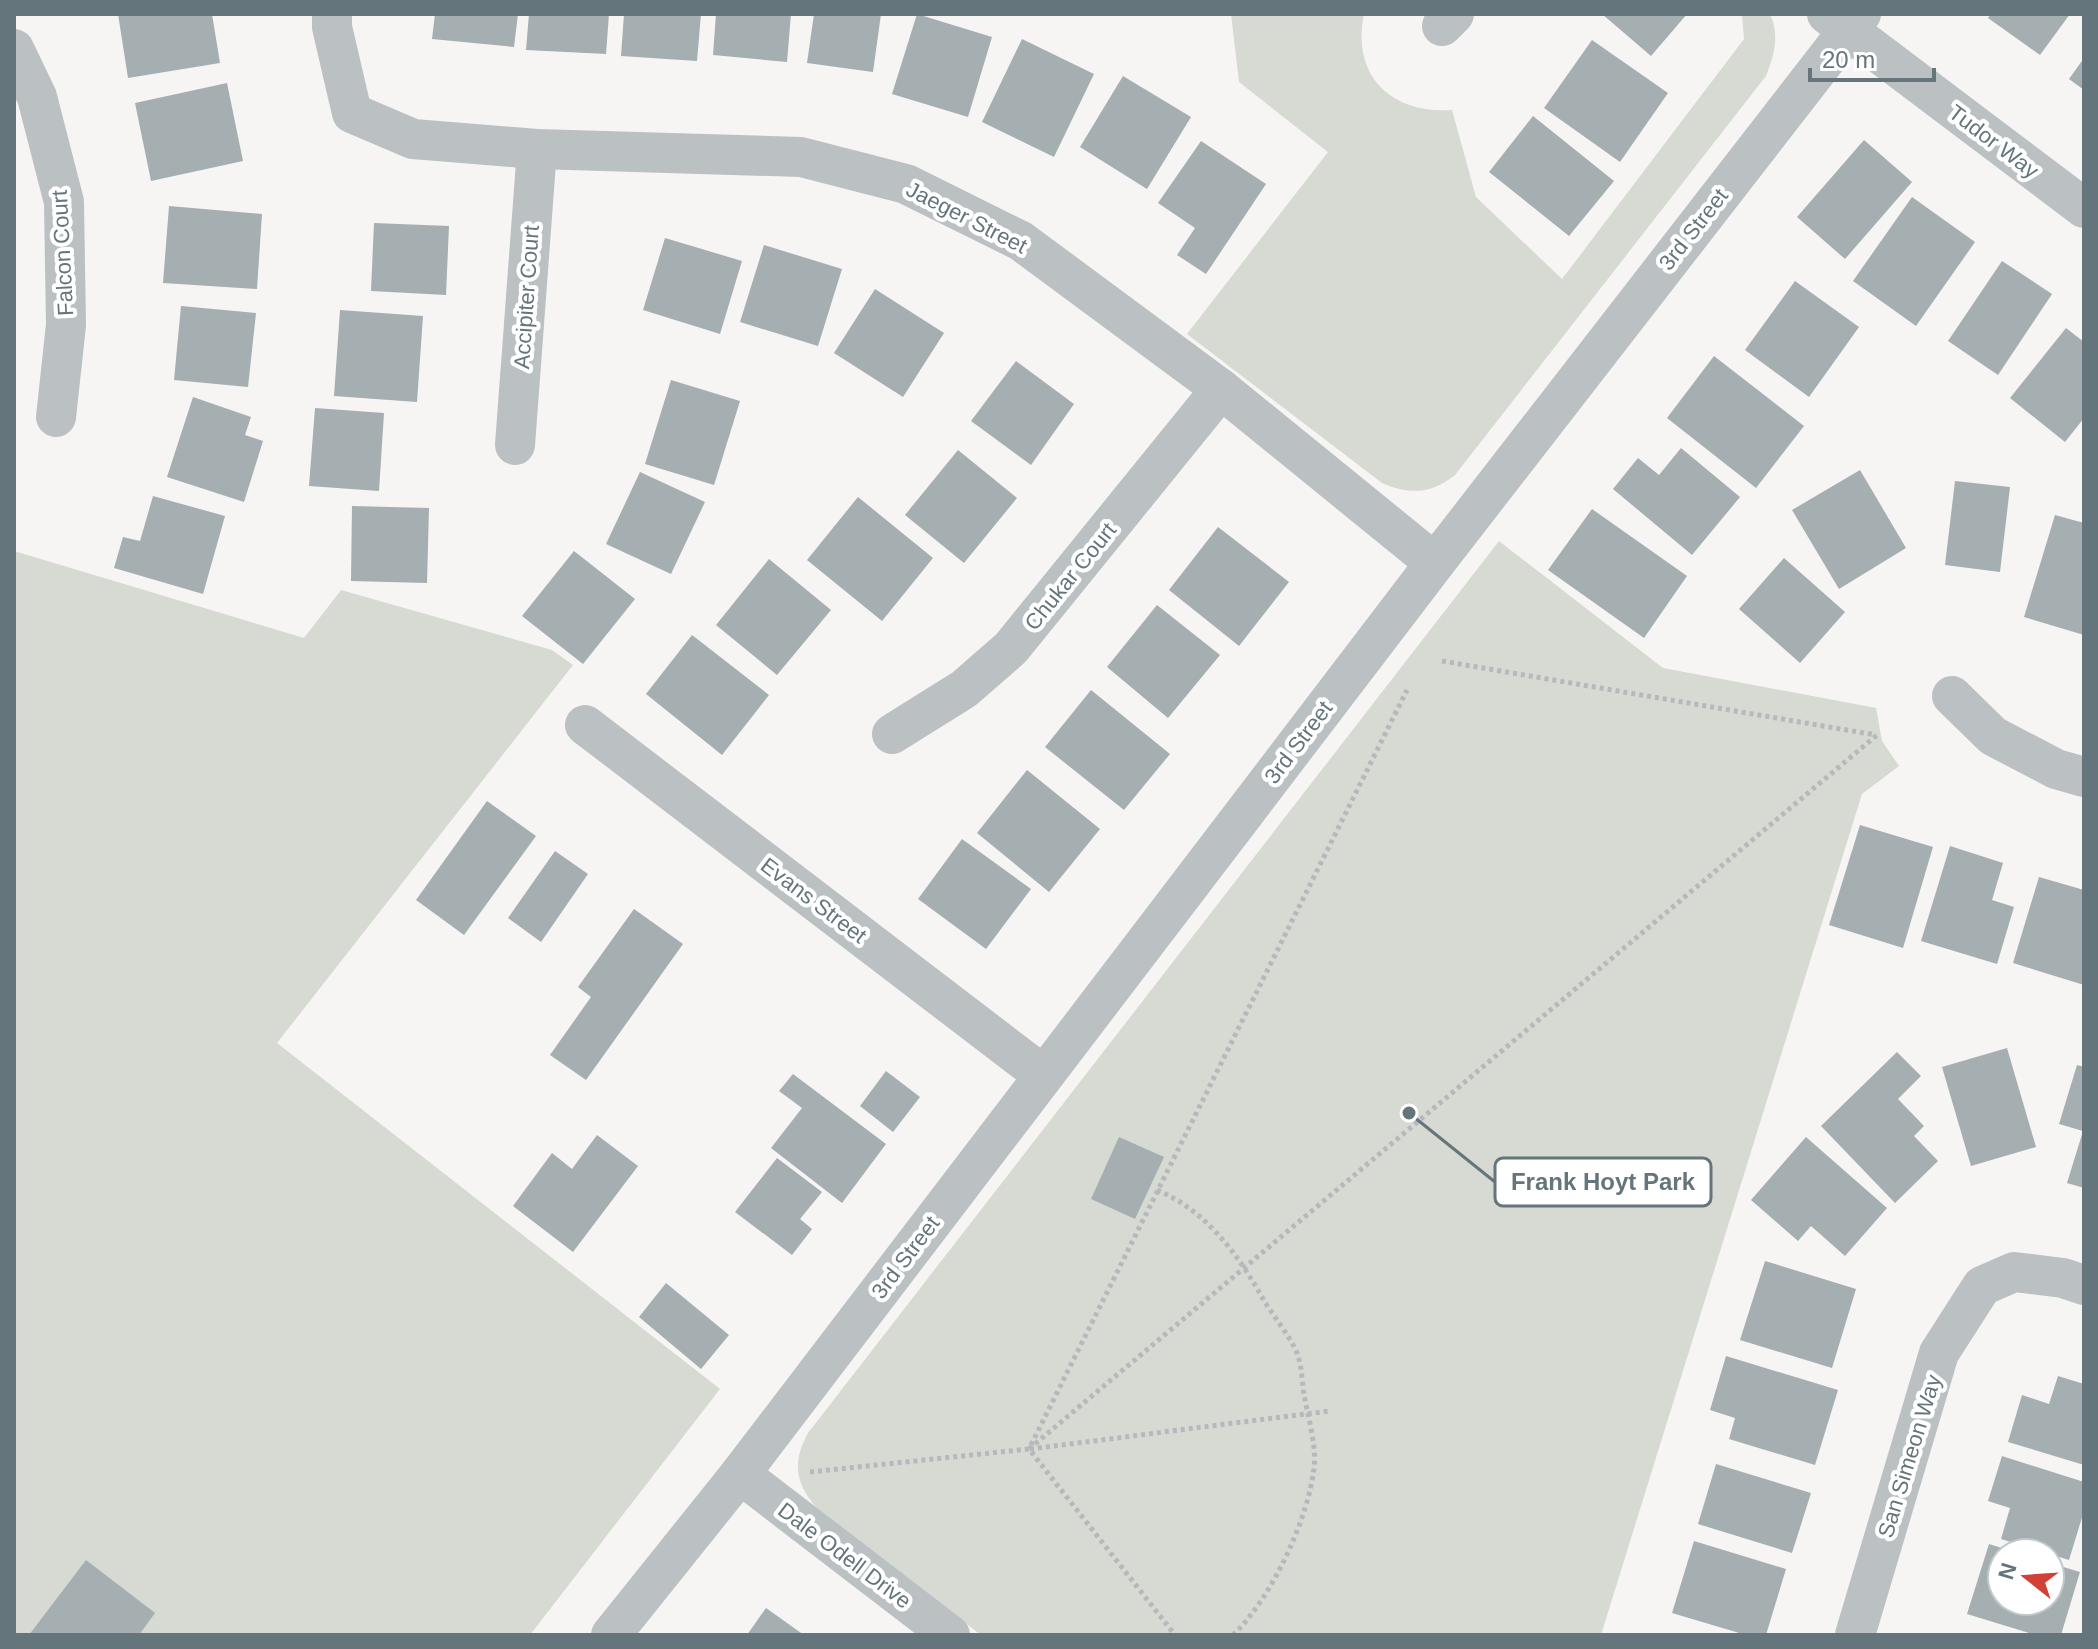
<svg xmlns="http://www.w3.org/2000/svg" width="2098" height="1649" viewBox="0 0 2098 1649" font-family="Arial,sans-serif">
<style>
.green{fill:#d6dad2}
.building{fill:#a5aeb1}
.lines{fill:none;stroke-linecap:round;stroke-linejoin:round}
.path{stroke:#b5b9bb;stroke-width:5;stroke-dasharray:4 4;stroke-linecap:butt}
.minor{stroke:#bbc0c2;stroke-width:40}
.labels{text-anchor:middle;stroke-width:8;stroke-linejoin:round;paint-order:stroke}
.street-label{font-size:22px;fill:#64757b;stroke:#fff}
.leader{fill:none;stroke:#64757b;stroke-width:3}
.callout-dot{fill:#64757b;stroke:#fff;stroke-width:3}
.callout{fill:#fff;stroke:#64757b;stroke-width:3}
.callout-label{font-size:24px;text-anchor:middle;font-weight:bold;fill:#64757b}
</style>
<rect width="100%" height="100%" fill="#f6f5f3"/>
<g class="green">
<path d="M1231 14H1364C1351 76 1391 114 1452 110L1476 197 1562 279 1744 39 1742 14H1770C1780 36 1774 55 1766 76L1455 475C1432 494 1409 495 1382 483L1187 334 1328 152 1239 82Z"/>
<path d="M1499 541 1663 668 1876 708 1882 741 1899 766 1862 794 1601 1635H981L817 1508C795 1484 792 1462 808 1433Z"/>
<polygon points="14,551 304,638 341,590 552,650 573,665 277,1043 720,1389 530,1635 14,1635"/>
</g>
<g class="building">
<polygon points="118,14 212,14 220,63 128,78"/>
<polygon points="435,14 518,14 514,47 432,39"/>
<polygon points="529,14 609,14 606,54 526,50"/>
<polygon points="624,14 701,14 697,61 621,56"/>
<polygon points="716,14 791,14 787,62 713,55"/>
<polygon points="814,14 881,14 873,72 807,63"/>
<polygon points="917,14 992,37 968,117 892,94"/>
<polygon points="1602,14 1687,14 1651,56"/>
<polygon points="1991,14 2070,14 2040,55 1988,18"/>
<polygon points="1022,39 1094,74 1054,157 982,122"/>
<polygon points="1592,40 1668,93 1620,162 1544,108"/>
<polygon points="2084,58 2084,90 2069,79"/>
<polygon points="1123,76 1191,117 1147,189 1080,147"/>
<polygon points="227,83 243,161 151,181 135,103"/>
<polygon points="1533,116 1614,181 1569,236 1489,172"/>
<polygon points="1864,140 1912,182 1845,259 1797,217"/>
<polygon points="1201,141 1266,184 1206,274 1177,255 1195,228 1158,203"/>
<polygon points="1912,197 1975,242 1916,326 1853,281"/>
<polygon points="169,206 262,214 257,289 163,283"/>
<polygon points="374,223 449,226 446,295 371,291"/>
<polygon points="665,238 742,261 720,334 643,310"/>
<polygon points="764,245 842,269 818,346 740,322"/>
<polygon points="2002,261 2052,294 1998,375 1948,341"/>
<polygon points="1795,281 1859,327 1809,397 1745,350"/>
<polygon points="875,289 944,333 903,397 834,353"/>
<polygon points="181,306 256,313 248,387 174,380"/>
<polygon points="340,310 423,316 417,402 334,396"/>
<polygon points="2066,328 2084,342 2084,418 2065,442 2010,398"/>
<polygon points="1714,356 1804,426 1756,488 1667,418"/>
<polygon points="1016,361 1074,404 1031,465 971,421"/>
<polygon points="671,380 740,401 714,485 645,464"/>
<polygon points="193,397 251,417 245,435 263,441 244,502 167,477"/>
<polygon points="315,408 384,413 379,491 309,486"/>
<polygon points="1681,448 1740,497 1692,555 1613,489 1638,458 1659,475"/>
<polygon points="958,450 1017,498 964,563 905,515"/>
<polygon points="1860,470 1906,548 1839,589 1792,510"/>
<polygon points="640,472 705,502 671,574 606,544"/>
<polygon points="1955,481 2010,487 2000,572 1945,565"/>
<polygon points="153,496 225,516 203,594 114,568 123,537 140,541"/>
<polygon points="858,497 933,558 882,621 807,560"/>
<polygon points="352,506 429,508 427,583 351,581"/>
<polygon points="1592,509 1687,576 1644,638 1548,570"/>
<polygon points="2055,515 2084,523 2084,635 2024,617"/>
<polygon points="1218,527 1289,582 1239,646 1169,590"/>
<polygon points="574,551 635,599 583,664 522,616"/>
<polygon points="1784,558 1845,612 1800,663 1739,609"/>
<polygon points="769,559 831,610 777,675 716,625"/>
<polygon points="1157,605 1220,655 1168,718 1107,667"/>
<polygon points="692,635 769,695 722,755 646,694"/>
<polygon points="1091,690 1170,754 1124,810 1045,747"/>
<polygon points="1027,770 1100,829 1049,892 977,833"/>
<polygon points="487,801 536,836 464,935 416,900"/>
<polygon points="1860,825 1933,847 1903,948 1829,925"/>
<polygon points="962,839 1031,889 986,949 918,899"/>
<polygon points="1950,846 2003,863 1992,900 2014,907 1997,964 1921,941"/>
<polygon points="555,851 588,874 541,942 508,918"/>
<polygon points="2039,877 2084,890 2084,985 2013,963"/>
<polygon points="634,909 683,944 586,1080 550,1055 591,997 578,987"/>
<polygon points="2007,1048 2036,1147 1971,1166 1942,1067"/>
<polygon points="1897,1052 1921,1076 1898,1099 1924,1126 1914,1136 1938,1161 1895,1203 1821,1126"/>
<polygon points="2077,1065 2084,1067 2084,1188 2067,1183 2083,1131 2059,1124"/>
<polygon points="886,1071 920,1097 893,1132 860,1106"/>
<polygon points="793,1074 886,1144 842,1203 771,1148 802,1108 779,1091"/>
<polygon points="597,1135 638,1166 573,1252 513,1206 552,1153 572,1169"/>
<polygon points="1119,1137 1164,1157 1135,1219 1091,1199"/>
<polygon points="1806,1137 1887,1208 1845,1256 1811,1226 1798,1241 1751,1200"/>
<polygon points="777,1158 822,1192 800,1219 812,1229 792,1255 735,1212"/>
<polygon points="1765,1261 1856,1289 1832,1368 1740,1340"/>
<polygon points="666,1283 729,1335 701,1369 639,1317"/>
<polygon points="1726,1356 1838,1390 1815,1465 1729,1439 1735,1418 1710,1410"/>
<polygon points="2058,1376 2084,1384 2084,1465 2008,1442 2022,1395 2049,1404"/>
<polygon points="2002,1456 2084,1482 2084,1511 2069,1560 2001,1539 2010,1508 1988,1501"/>
<polygon points="1716,1464 1811,1493 1792,1553 1698,1524"/>
<polygon points="1694,1541 1786,1569 1766,1635 1746,1635 1672,1613"/>
<polygon points="1989,1544 2015,1552 2002,1553 2002,1601 2050,1601 2050,1563 2080,1572 2061,1635 2036,1635 1967,1614"/>
<polygon points="86,1560 155,1613 139,1635 29,1635"/>
<polygon points="766,1608 804,1635 747,1635"/>
</g>
<g class="lines">
<g class="path">
<polyline points="1442,661 1876,735"/>
<path d="M1157 1190C1205 1210 1237 1253 1262 1297 1272 1315 1289 1334 1297 1353 1302 1366 1302 1382 1304 1395 1308 1416 1317 1448 1314 1468 1308 1520 1271 1599 1233 1635"/>
<polyline points="1031,1445 1407,690"/>
<polyline points="1029,1449 1877,735"/>
<polyline points="1030,1449 1329,1411"/>
<polyline points="810,1472 1029,1449 1175,1635"/>
</g>
<g class="minor">
<polyline points="332,14 332,27 352,113 413,139 537,149 801,157 906,184 1021,241 1221,389 1435,563"/>
<polyline points="1827,14 2084,208"/>
<polyline points="1442,26 1454,14"/>
<polyline points="14,49 37,97 64,202 66,325 56,417"/>
<polyline points="515,445 537,149"/>
<polyline points="1952,696 1993,736 2056,769 2084,777"/>
<polyline points="585,725 1043,1075"/>
<polyline points="892,734 964,689 1011,648 1221,389"/>
<polyline points="740,1474 950,1635"/>
<polyline points="611,1635 740,1474 1435,563 1861,14"/>
<polyline points="1855,1635 1939,1353 1982,1286 2014,1272 2063,1278 2084,1285"/>
</g>
</g>
<g class="labels">
<g class="street-label">
<text transform="translate(1994 141) rotate(37)" y="8">Tudor Way</text>
<text transform="translate(967 217) rotate(27)" y="8">Jaeger Street</text>
<text transform="translate(1693 229) rotate(-52)" y="8">3rd Street</text>
<text transform="translate(62 253) rotate(-93)" y="8">Falcon Court</text>
<text transform="translate(526 297) rotate(-86)" y="8">Accipiter Court</text>
<text transform="translate(1070 576) rotate(-51)" y="8">Chukar Court</text>
<text transform="translate(1298 742) rotate(-53)" y="8">3rd Street</text>
<text transform="translate(814 900) rotate(37)" y="8">Evans Street</text>
<text transform="translate(905 1257) rotate(-53)" y="8">3rd Street</text>
<text transform="translate(1909 1456) rotate(-73)" y="8">San Simeon Way</text>
<text transform="translate(845 1555) rotate(37)" y="8">Dale Odell Drive</text>
</g>
</g>
<path class="leader" d="M1409 1113L1495 1182"/>
<circle class="callout-dot" cx="1409" cy="1113" r="8"/>
<rect class="callout" x="1495" y="1158" width="216" height="48" rx="8"/>
<g class="callout-label">
<text x="1603" y="1190">Frank Hoyt Park</text>
</g>
<rect width="2098" height="1649" fill="none" stroke="#64757b" stroke-width="32"/>
<g transform="translate(2026 1577) rotate(287)"><circle r="38" fill="#ffffff" stroke="#c1c8ca" stroke-width="2"/>
<path d="M0-6L14 30L0 20L-14 30Z" fill="#d14137"/>
<text y="-12" font-size="22" font-weight="bold" text-anchor="middle" fill="#64757b">N</text>
</g>
<path d="M1810 68v12h124v-12" fill="none" stroke="#64757b" stroke-width="4"/>
<text x="1822" y="68" font-size="24" fill="#64757b" stroke="#ffffff" stroke-width="6" paint-order="stroke">20 m</text>
</svg>
